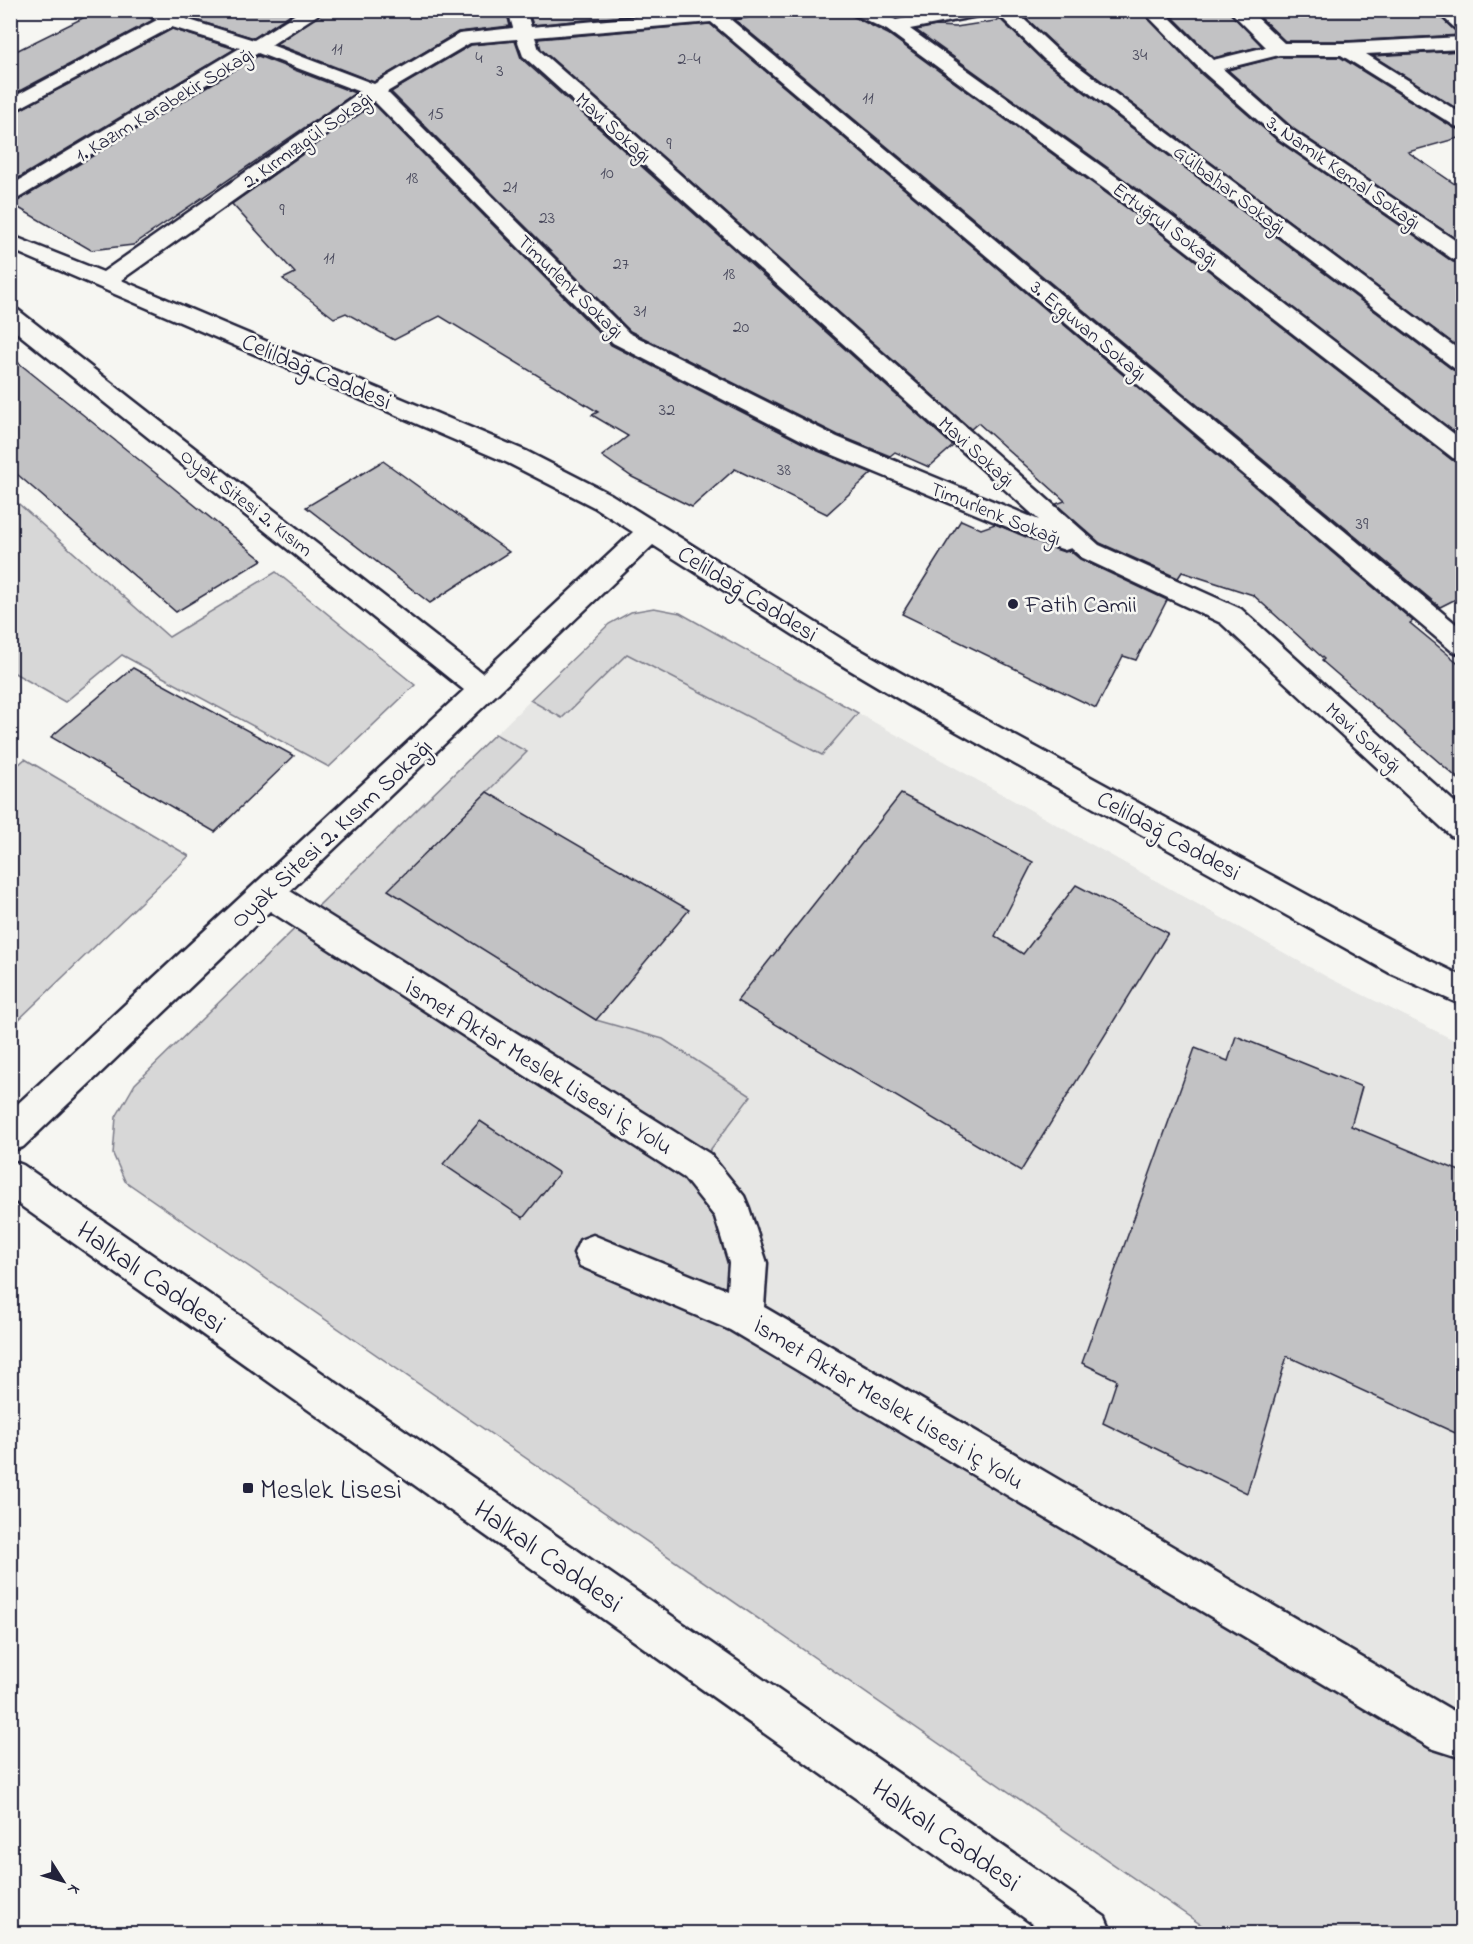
<svg xmlns="http://www.w3.org/2000/svg" width="1473" height="1944" viewBox="0 0 1473 1944" font-family="'Indie Flower',sans-serif">
<style>
.built{fill:#e6e6e4}
.green{fill:#d7d7d7;stroke:#7c7c89;stroke-width:1.5}
.building{fill:#c2c2c4;stroke:#22223b;stroke-width:1.5}
.lines{fill:none;stroke-linecap:round;stroke-linejoin:round}
.minor-casing{stroke:#22223b;stroke-width:5}
.major-casing{stroke:#22223b;stroke-width:5}
.minor{fill:#f6f6f2;fill-rule:evenodd}
.major{fill:#f6f6f2;fill-rule:evenodd}
.poi-dot{fill:#22223b;stroke:#f6f6f2;stroke-width:2}
.labels{text-anchor:middle;stroke-width:5;stroke-linejoin:round;paint-order:stroke}
.far-number-label{font-size:18px;fill:#4a4a5d}
.far-street-label{font-size:20px;fill:#22223b;stroke:#f6f6f2}
.street-label{font-size:24px;fill:#22223b;stroke:#f6f6f2}
.poi-label{font-size:24px;fill:#22223b;stroke:#f6f6f2;text-anchor:start}
.near-street-label{font-size:28px;fill:#22223b;stroke:#f6f6f2}
.near-poi-label{font-size:28px;fill:#22223b;stroke:#f6f6f2;text-anchor:start}
</style>
<rect width="100%" height="100%" fill="#f6f6f2"/>
<filter id="ink" filterUnits="userSpaceOnUse"><feTurbulence type="fractalNoise" baseFrequency=".0167" numOctaves="2"/><feDisplacementMap in="SourceGraphic" scale="12" xChannelSelector="R" yChannelSelector="G"/><feConvolveMatrix kernelMatrix="1 2 1 2 8 2 1 2 1" color-interpolation-filters="sRGB"/></filter>
<g filter="url(#ink)">
<polygon class="built" points="654,608 680,613 1329,978 1462,1044 1462,1933 1213,1933 125,1181 113,1154 116,1117 136,1084 609,624 631,612"/>
<g class="green">
<polygon points="11,497 169,637 276,572 415,685 329,767 122,655 65,702 11,671"/>
<polygon points="654,608 680,613 858,713 822,755 627,654 562,718 530,700 609,624 631,612"/>
<polygon points="495,734 527,752 389,890 596,1020 663,1039 751,1096 698,1166 731,1208 744,1317 1462,1743 1462,1933 1213,1933 125,1181 113,1154 116,1117 135,1084"/>
<polygon points="25,759 189,856 11,1027 11,771"/>
</g>
<g class="building">
<polygon points="99,10 140,10 153,20 10,96 10,54"/>
<polygon points="196,10 297,10 254,38 192,19"/>
<polygon points="327,10 506,10 510,26 458,32 374,82 276,44"/>
<polygon points="528,10 685,10 533,25"/>
<polygon points="760,10 848,10 852,16 888,34 1150,225 1452,460 1462,462 1462,596 1440,607 735,20 755,16"/>
<polygon points="1084,10 1140,10 1200,73 1278,141 1453,262 1462,263 1462,350 1059,49 1025,17"/>
<polygon points="1166,10 1227,10 1262,46 1214,58"/>
<polygon points="1253,10 1433,10 1454,30 1462,31 1462,35 1345,41 1285,41"/>
<polygon points="1001,20 1043,61 1453,370 1462,372 1462,438 1168,211 916,30 936,26 956,27"/>
<polygon points="710,24 1413,621 1410,623 1462,666 1462,782 1322,661 1324,659 1253,595 1182,572 1178,578 1100,543 1056,504 1065,501 978,423 971,429 541,49 538,39"/>
<polygon points="172,29 235,49 10,183 10,115"/>
<polygon points="515,41 521,58 953,446 929,467 895,452 890,456 838,435 630,331 391,92 471,45"/>
<polygon points="1462,51 1462,112 1373,56"/>
<polygon points="258,56 355,93 133,245 91,250 10,203 18,201"/>
<polygon points="1279,57 1340,57 1454,128 1462,130 1462,137 1408,152 1462,189 1462,243 1294,129 1228,70"/>
<polygon points="374,104 611,345 818,451 872,473 827,514 735,469 692,507 632,477 602,456 628,436 592,415 598,412 440,316 394,340 346,313 334,318 283,279 295,273 232,204"/>
<polygon points="10,356 143,463 262,560 176,612 10,468"/>
<polygon points="383,461 509,552 430,603 306,507"/>
<polygon points="961,520 981,529 995,524 1055,549 1064,552 1070,551 1080,559 1167,600 1136,660 1123,656 1096,708 902,614"/>
<polygon points="133,668 294,756 215,832 51,737"/>
<polygon points="487,792 689,910 596,1020 388,890"/>
<polygon points="901,794 1033,862 995,936 1023,954 1076,885 1168,933 1021,1171 737,1001"/>
<polygon points="1236,1036 1362,1087 1351,1126 1462,1172 1462,1436 1287,1356 1247,1493 1103,1423 1117,1380 1082,1363 1195,1048 1228,1061"/>
<polygon points="480,1121 559,1173 523,1218 443,1164"/>
</g>
<g class="lines">
<g class="minor-casing">
<g id="minor">
<path d="M142 10H166L171 13 175 10H194L192 16 186 19 254 40 302 10H325L271 45 374 84 459 34 513 28 508 10H526L531 27 715 10H758L755 14 730 19 1462 629V654L1452 651 711 22 535 37 539 50 1099 545 1241 609 1462 809V839L1451 836 1221 623 1081 557 1071 548 1065 550 1056 547 819 449 613 343 374 101 121 280 526 451 612 495 848 643 929 689 1414 953 1462 976V1005L1390 973 909 705 828 657 653 545 290 891 710 1154 744 1196 749 1208 767 1263 764 1307 1455 1712 1462 1714V1758L1431 1748 730 1330 580 1266 574 1253 580 1240 593 1235 727 1290 729 1263 715 1217 684 1178 270 911 23 1147 10 1151V1111L464 690 10 327V308L18 310 482 673 633 532 594 507 508 463 10 249V235L103 272 360 92 258 53 17 199 10 201V186L240 48 172 27 10 113V99L157 20ZM517 39 523 56 1039 520 837 437 629 333 387 92 470 43Z"/>
<polygon points="850,10 875,10 896,20 950,10 992,10 983,15 910,29 1167,213 1462,440 1462,460 1453,458 1151,223 887,30 853,14"/>
<polygon points="994,10 1014,10 1058,51 1462,352 1462,370 1454,368 1044,59"/>
<polygon points="1142,10 1162,10 1213,60 1266,47 1229,10 1249,10 1284,43 1345,43 1462,37 1462,49 1366,54 1462,114 1462,128 1455,126 1341,55 1279,55 1223,69 1293,131 1462,245 1462,261 1454,260 1279,139 1202,71"/>
<polygon points="1435,10 1456,10 1462,15 1462,29 1455,28"/>
</g>
</g>
<g class="major-casing">
<polygon id="major" points="10,1160 23,1165 1105,1917 1112,1934 1047,1934 10,1198"/>
</g>
<use href="#minor" class="minor"/>
<use href="#major" class="major"/>
</g>
</g>
<g class="poi-dot">
<circle cx="1013" cy="604" r="6"/>
<rect x="242" y="1482" width="12" height="12" rx="3"/>
</g>
<g class="labels">
<g class="far-number-label">
<text x="337" y="54">11</text>
<text x="1140" y="60">34</text>
<text x="479" y="63">4</text>
<text x="689" y="64">2-4</text>
<text x="500" y="76">3</text>
<text x="868" y="103">11</text>
<text x="436" y="119">15</text>
<text x="669" y="149">9</text>
<text x="607" y="178">10</text>
<text x="412" y="183">18</text>
<text x="510" y="192">21</text>
<text x="282" y="215">9</text>
<text x="547" y="223">23</text>
<text x="329" y="263">11</text>
<text x="621" y="269">27</text>
<text x="729" y="279">18</text>
<text x="640" y="316">31</text>
<text x="741" y="332">20</text>
<text x="667" y="415">32</text>
<text x="784" y="475">38</text>
<text x="1362" y="529">39</text>
</g>
<g class="far-street-label">
<text transform="translate(164 104) rotate(-31)" y="7">1. Kazım Karabekir Sokağı</text>
<text transform="translate(614 127) rotate(42)" y="7">Mavi Sokağı</text>
<text transform="translate(307 139) rotate(-35)" y="7">2. Kırmızıgül Sokağı</text>
<text transform="translate(1344 172) rotate(35)" y="7">3. Namık Kemal Sokağı</text>
<text transform="translate(1230 189) rotate(37)" y="7">Gülbahar Sokağı</text>
<text transform="translate(1166 224) rotate(37)" y="7">Ertuğrul Sokağı</text>
<text transform="translate(571 286) rotate(44)" y="7">Timurlenk Sokağı</text>
<text transform="translate(1089 330) rotate(40)" y="7">3. Erguvan Sokağı</text>
<text transform="translate(977 451) rotate(42)" y="7">Mavi Sokağı</text>
<text transform="translate(247 502) rotate(38)" y="7">Oyak Sitesi 2. Kısım</text>
<text transform="translate(996 513) rotate(22)" y="7">Timurlenk Sokağı</text>
<text transform="translate(1364 737) rotate(42)" y="7">Mavi Sokağı</text>
</g>
<g class="street-label">
<text transform="translate(317 371) rotate(23)" y="8">Celildağ Caddesi</text>
<text transform="translate(748 593) rotate(32)" y="8">Celildağ Caddesi</text>
<text transform="translate(331 833) rotate(-43)" y="8">Oyak Sitesi 2. Kısım Sokağı</text>
<text transform="translate(1169 835) rotate(29)" y="8">Celildağ Caddesi</text>
<text transform="translate(539 1066) rotate(32)" y="8">İsmet Aktar Meslek Lisesi İç Yolu</text>
<text transform="translate(889 1403) rotate(31)" y="8">İsmet Aktar Meslek Lisesi İç Yolu</text>
</g>
<g class="poi-label">
<text x="1025" y="612">Fatih Camii</text>
</g>
<g class="near-street-label">
<text transform="translate(152 1276) rotate(35)" y="10">Halkalı Caddesi</text>
<text transform="translate(549 1555) rotate(35)" y="10">Halkalı Caddesi</text>
<text transform="translate(947 1834) rotate(35)" y="10">Halkalı Caddesi</text>
</g>
<g class="near-poi-label">
<text x="260" y="1498">Meslek Lisesi</text>
</g>
</g>
<rect width="1473" height="1944" fill="none" stroke="#f6f6f2" stroke-width="36"/>
<rect x="18" y="18" width="1437" height="1908" fill="none" stroke="#22223b" stroke-width="2" filter="url(#ink)"/>
<g transform="translate(63 1881) rotate(127)" stroke="#f6f6f2" stroke-width="4.5" paint-order="stroke">
<path d="M0-4.5L10 22L0 15L-10 22Z" fill="#22223b"/>
<text y="-9" font-size="16" font-weight="bold" text-anchor="middle" fill="#22223b">K</text>
</g>
</svg>
